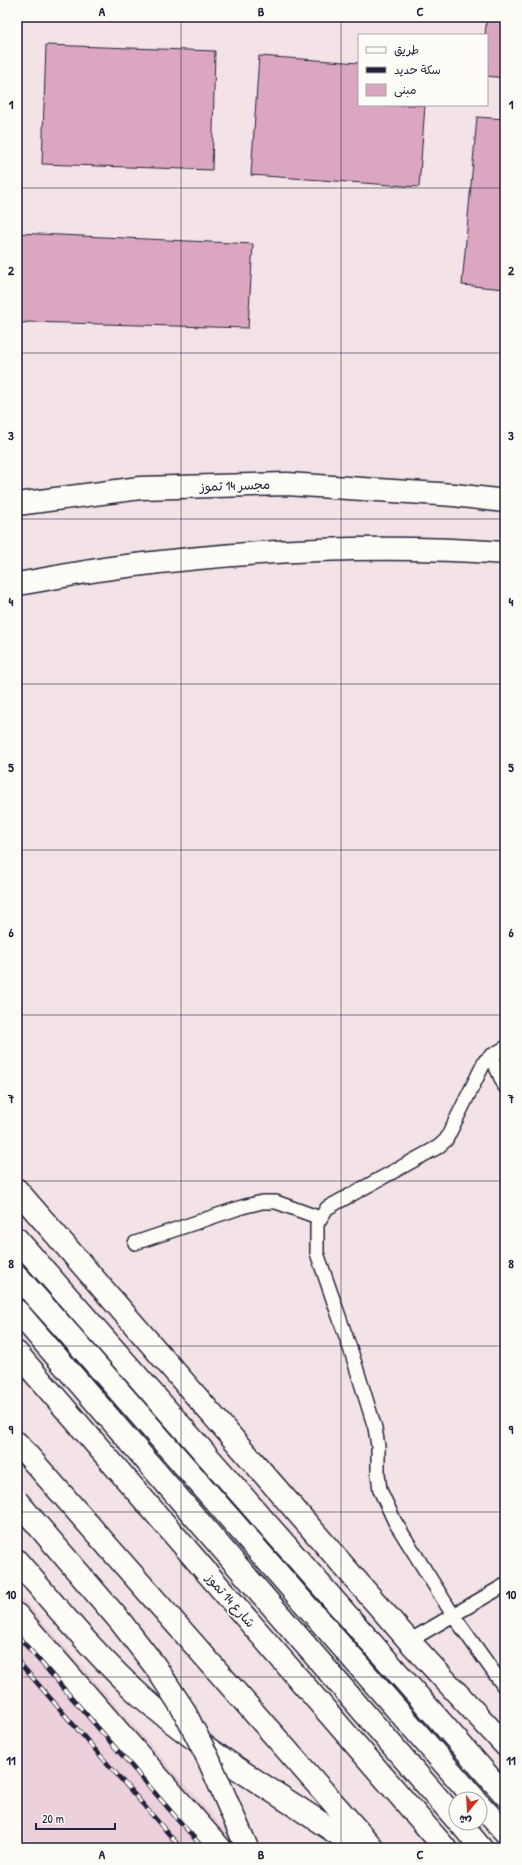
<svg xmlns="http://www.w3.org/2000/svg" width="522" height="1865" viewBox="0 0 522 1865" font-family="'Patrick Hand','Playpen Sans Arabic',sans-serif">
<style>
.built{fill:#ecd0db}
.building{fill:#dba7c0;stroke:#22223b}
.lines{fill:none;stroke-linecap:round;stroke-linejoin:round}
.service-casing{stroke:#22223b;stroke-width:16}
.minor-casing{stroke:#22223b;stroke-width:25}
.primary-casing{stroke:#22223b;stroke-width:25}
.service{stroke:#fdfcf7;stroke-width:13}
.minor{stroke:#fdfcf7;stroke-width:22}
.primary{stroke:#fdfcf7;stroke-width:22}
.rail-casing{stroke:#22223b;stroke-width:4.5}
.rail{stroke:#fdfcf7;stroke-width:3;stroke-dasharray:9;stroke-linecap:butt}
.primary-bridge-casing{stroke:#22223b;stroke-width:25;stroke-linecap:butt}
.primary-bridge{stroke:#fdfcf7;stroke-width:22}
.grid{fill:none;stroke:#22223b;stroke-width:1;stroke-opacity:0.55}
.labels{text-anchor:middle;stroke-width:3.5;stroke-linejoin:round;paint-order:stroke}
.street-label{font-size:13px;fill:#22223b;stroke:#fdfcf7}
.neatline{fill:none;stroke:#22223b;stroke-width:1.5}
.grid-label{font-size:13px;text-anchor:middle;font-weight:bold;fill:#22223b}
</style>
<rect width="100%" height="100%" fill="#f3e2e6"/>
<filter id="ink" filterUnits="userSpaceOnUse"><feTurbulence type="fractalNoise" baseFrequency=".025" numOctaves="2"/><feDisplacementMap in="SourceGraphic" scale="8" xChannelSelector="R" yChannelSelector="G"/><feConvolveMatrix kernelMatrix="1 2 1 2 8 2 1 2 1" color-interpolation-filters="sRGB"/></filter>
<g filter="url(#ink)">
<polygon class="built" points="17,1592 241,1848 17,1848"/>
<g class="building">
<polygon points="487,17 505,17 505,78 487,76 487,35 485,35"/>
<polygon points="46,45 215,51 212,170 42,164"/>
<polygon points="259,56 359,63 359,105 425,105 419,187 251,175"/>
<polygon points="477,117 505,119 505,289 462,285"/>
<polygon points="17,233 253,244 248,328 29,322 17,324"/>
</g>
<g class="lines">
<g class="service-casing">
<g id="service">
<polyline points="505,1048 491,1056 485,1061 446,1140 438,1147 327,1208 317,1224 317,1253 352,1354 375,1428 378,1446 378,1474 380,1490 395,1522 453,1615 505,1688"/>
<polyline points="491,1056 505,1087"/>
<polyline points="135,1243 242,1207 262,1202 276,1202 320,1218"/>
<polyline points="409,1641 505,1585"/>
</g>
</g>
<g class="minor-casing">
<polyline id="minor" points="17,1190 409,1641 505,1745"/>
</g>
<g class="primary-casing">
<g id="primary">
<polyline points="17,504 140,488 287,484 454,495 505,501"/>
<path d="M17 584C54 578 91 570 127 566 252 550 380 544 505 553"/>
<polyline points="17,1239 505,1795"/>
<polyline points="17,1276 70,1335 475,1799"/>
<polyline points="17,1311 456,1819"/>
<polyline points="17,1353 445,1848"/>
<polyline points="17,1443 373,1848"/>
<path d="M17 1561C57 1607 96 1656 142 1697 207 1755 286 1797 358 1848"/>
<polyline points="17,1615 220,1848"/>
<polyline points="480,1805 505,1832"/>
<polyline points="460,1823 481,1848"/>
</g>
</g>
<use href="#service" class="service"/>
<use href="#minor" class="minor"/>
<use href="#primary" class="primary"/>
<g class="rail-casing">
<g id="rail">
<polyline points="17,1635 203,1848"/>
<polyline points="17,1660 181,1848"/>
</g>
</g>
<use href="#rail" class="rail"/>
<g class="primary-bridge-casing">
<polyline id="primary-bridge" points="17,1501 120,1621 155,1666 183,1709 208,1758 247,1848"/>
</g>
<use href="#primary-bridge" class="primary-bridge"/>
</g>
</g>
<path class="grid" d="M181 17V1848M341 17V1848M17 188H505M17 353H505M17 519H505M17 684H505M17 850H505M17 1015H505M17 1181H505M17 1346H505M17 1512H505M17 1677H505"/>
<g class="labels">
<g class="street-label">
<text transform="translate(235 485) rotate(-2)" y="5">مجسر 14 تموز</text>
<text transform="translate(231 1600) rotate(49)" y="5">شارع 14 تموز</text>
</g>
</g>
<rect width="522" height="1865" fill="none" stroke="#fdfcf7" stroke-width="44"/>
<rect x="358" y="34" width="130" height="72" fill="#fdfcf7" stroke="#a5a5ac"/>
<rect x="366" y="47" width="20" height="6" fill="#fdfcf7" stroke="#a5a5ac"/>
<text x="394" y="54" font-size="12" fill="#22223b">طريق</text>
<rect x="366" y="67" width="20" height="6" fill="#22223b" stroke="#a5a5ac"/>
<text x="394" y="74" font-size="12" fill="#22223b">سكة حديد</text>
<rect x="366" y="84" width="20" height="12" fill="#dba7c0" stroke="#a5a5ac"/>
<text x="394" y="94" font-size="12" fill="#22223b">مبنى</text>
<g transform="translate(468 1811) rotate(198)"><circle r="19" fill="#fdfcf7" stroke="#a5a5ac"/>
<path d="M0-3L7 15L0 10L-7 15Z" fill="#c8321e"/>
<text y="-6" font-size="11" font-weight="bold" text-anchor="middle" fill="#22223b">ش</text>
</g>
<path d="M36 1823v6h79v-6" fill="none" stroke="#22223b" stroke-width="2"/>
<text x="42" y="1823" font-size="12" fill="#22223b" stroke="#fdfcf7" stroke-width="3" paint-order="stroke">20 m</text>
<rect x="22" y="22" width="478" height="1821" class="neatline"/>
<g class="grid-label">
<text x="102" y="16">A</text>
<text x="261" y="16">B</text>
<text x="420" y="16">C</text>
<text x="11" y="109">1</text>
<text x="511" y="109">1</text>
<text x="11" y="275">2</text>
<text x="511" y="275">2</text>
<text x="11" y="440">3</text>
<text x="511" y="440">3</text>
<text x="11" y="606">4</text>
<text x="511" y="606">4</text>
<text x="11" y="772">5</text>
<text x="511" y="772">5</text>
<text x="11" y="937">6</text>
<text x="511" y="937">6</text>
<text x="11" y="1103">7</text>
<text x="511" y="1103">7</text>
<text x="11" y="1268">8</text>
<text x="511" y="1268">8</text>
<text x="11" y="1434">9</text>
<text x="511" y="1434">9</text>
<text x="11" y="1599">10</text>
<text x="511" y="1599">10</text>
<text x="11" y="1765">11</text>
<text x="511" y="1765">11</text>
<text x="102" y="1859">A</text>
<text x="261" y="1859">B</text>
<text x="420" y="1859">C</text>
</g>
</svg>
